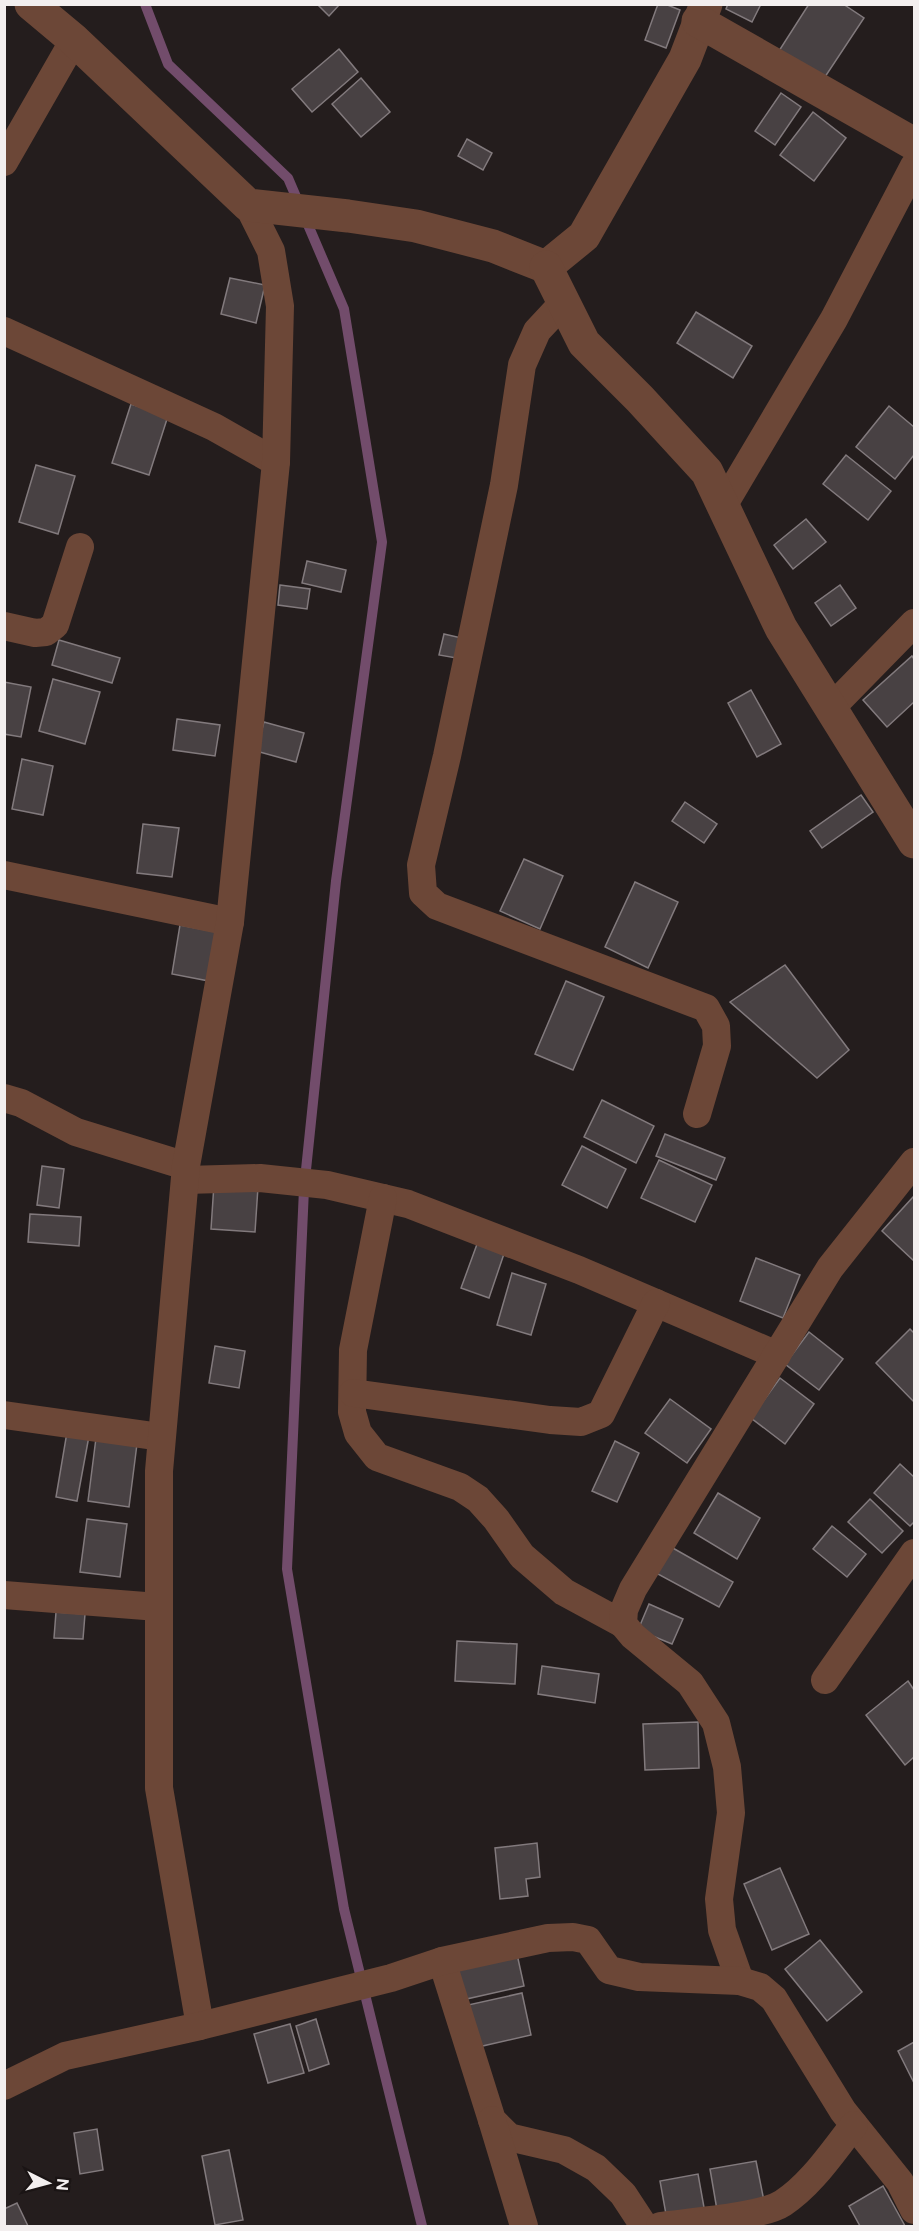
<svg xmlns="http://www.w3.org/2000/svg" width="919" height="2231" viewBox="0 0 919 2231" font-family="'Public Sans',sans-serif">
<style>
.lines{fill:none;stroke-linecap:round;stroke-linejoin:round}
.stream{stroke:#724c6b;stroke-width:10}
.building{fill:#484143;stroke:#827a7d;stroke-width:1.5}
.minor{stroke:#6c4737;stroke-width:28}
.tertiary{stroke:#6c4737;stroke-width:33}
</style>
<rect width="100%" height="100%" fill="#241d1d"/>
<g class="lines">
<polyline class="stream" points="145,4 168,64 288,178 344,309 382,542 336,881 304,1189 287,1569 344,1909 422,2226"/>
</g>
<g class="building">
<polygon points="317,4 340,4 329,16"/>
<polygon points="658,4 665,4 680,10 666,48 645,40"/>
<polygon points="728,4 761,4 752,22 726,9"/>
<polygon points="809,4 843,4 864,18 821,83 777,54"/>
<polygon points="339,49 358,72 312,112 292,89"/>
<polygon points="361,78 390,112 361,137 332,104"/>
<polygon points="781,93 801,107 775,145 755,131"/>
<polygon points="813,112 846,138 814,181 780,155"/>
<polygon points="467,139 492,153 483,170 458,156"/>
<polygon points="230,278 265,285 256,323 221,314"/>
<polygon points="696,312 752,346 733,378 677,343"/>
<polygon points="131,404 168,416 149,475 112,463"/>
<polygon points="889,406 914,427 914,455 895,479 856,447"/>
<polygon points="846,455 891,491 868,520 823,484"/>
<polygon points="36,465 75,476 58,534 19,522"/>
<polygon points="806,519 826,542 793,569 774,545"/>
<polygon points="307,561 346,570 341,592 302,583"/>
<polygon points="280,585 310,589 307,609 278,605"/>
<polygon points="840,585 856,608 831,626 815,603"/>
<polygon points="444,634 466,639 462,659 439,655"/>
<polygon points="59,640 120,658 112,683 52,665"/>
<polygon points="912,656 914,659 914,702 887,727 863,700"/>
<polygon points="53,679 100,692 85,744 39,731"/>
<polygon points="4,682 31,687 21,737 4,734"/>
<polygon points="751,690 781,744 757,757 728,703"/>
<polygon points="177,719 220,725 215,756 173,750"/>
<polygon points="264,722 304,733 296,762 256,751"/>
<polygon points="22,759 53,766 43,815 12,809"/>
<polygon points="861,795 873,812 822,848 810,831"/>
<polygon points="685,802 717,824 704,843 672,821"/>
<polygon points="143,824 179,828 172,877 137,873"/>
<polygon points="524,859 563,876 540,929 500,911"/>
<polygon points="635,882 678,902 648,968 605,947"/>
<polygon points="180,925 217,932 209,981 172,974"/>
<polygon points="785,965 849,1050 817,1078 730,1002"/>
<polygon points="566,981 604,997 573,1070 535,1054"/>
<polygon points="602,1100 654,1126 636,1163 584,1137"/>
<polygon points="665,1134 725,1158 716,1180 656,1156"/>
<polygon points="582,1146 626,1169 607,1208 562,1185"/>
<polygon points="659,1160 712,1185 695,1222 641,1198"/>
<polygon points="42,1166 64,1169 59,1208 37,1205"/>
<polygon points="214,1184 258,1187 255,1232 211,1229"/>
<polygon points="914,1196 914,1261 882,1231"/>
<polygon points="30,1214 81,1217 79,1246 28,1242"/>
<polygon points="480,1236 507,1245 489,1298 461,1288"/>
<polygon points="756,1258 800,1275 783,1318 740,1301"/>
<polygon points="512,1273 546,1284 531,1335 497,1325"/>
<polygon points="910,1329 914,1333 914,1402 876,1363"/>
<polygon points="809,1332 843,1359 819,1390 785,1364"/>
<polygon points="215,1346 245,1351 239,1388 209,1383"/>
<polygon points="780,1378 814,1404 785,1444 751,1418"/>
<polygon points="670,1399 711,1429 687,1463 645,1433"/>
<polygon points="67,1432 89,1436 77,1501 56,1497"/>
<polygon points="96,1438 137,1444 129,1507 88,1501"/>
<polygon points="615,1441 639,1453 617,1502 592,1491"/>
<polygon points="900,1464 914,1477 914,1522 910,1526 874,1493"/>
<polygon points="718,1493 760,1518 737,1559 694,1533"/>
<polygon points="870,1499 903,1531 882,1553 848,1522"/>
<polygon points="87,1519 127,1524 120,1577 80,1572"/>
<polygon points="832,1526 866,1554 847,1577 813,1549"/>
<polygon points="671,1547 733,1582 719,1607 656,1573"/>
<polygon points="649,1604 683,1619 672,1644 638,1630"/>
<polygon points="56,1612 85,1614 83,1639 54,1638"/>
<polygon points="457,1641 517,1644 515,1684 455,1681"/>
<polygon points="542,1666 599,1674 595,1703 538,1694"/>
<polygon points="908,1681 914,1690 914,1757 905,1765 866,1715"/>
<polygon points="698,1722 699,1768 645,1770 643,1724"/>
<polygon points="537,1843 540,1877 526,1879 528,1896 500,1899 495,1848"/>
<polygon points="780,1868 809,1934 772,1950 744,1884"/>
<polygon points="820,1940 862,1992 827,2021 785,1969"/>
<polygon points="515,1945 524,1986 462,2000 453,1960"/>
<polygon points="522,1993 531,2035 478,2047 468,2005"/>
<polygon points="316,2019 329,2064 309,2071 296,2026"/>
<polygon points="290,2024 304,2073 268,2083 254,2034"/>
<polygon points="914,2042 914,2083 898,2051"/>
<polygon points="97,2129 103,2170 80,2174 74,2133"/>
<polygon points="229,2150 243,2220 215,2225 202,2156"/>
<polygon points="756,2161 764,2201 717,2210 710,2169"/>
<polygon points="698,2174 705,2213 667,2220 660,2181"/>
<polygon points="883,2186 905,2226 860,2226 849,2206"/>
<polygon points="17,2203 28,2226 5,2226 4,2209"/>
</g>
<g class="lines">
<g class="minor">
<polyline points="4,162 74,40"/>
<polyline points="564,302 537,331 522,365 504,485 447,756 421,865 423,893 437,906 706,1008 716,1026 717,1046 697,1114"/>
<polyline points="4,331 214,427 276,462"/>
<polyline points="723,506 834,319 914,166"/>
<polyline points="4,626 35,633 46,632 55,625 80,547"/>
<polyline points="831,708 914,623"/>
<polyline points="4,875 230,922"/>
<polyline points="4,1098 21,1103 76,1132 186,1166"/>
<polyline points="186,1180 260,1178 327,1185 408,1204 579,1270 777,1355"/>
<polyline points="383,1198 353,1350 352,1412 358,1433 377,1457 460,1487 478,1499 496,1519 522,1556 564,1592 623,1624"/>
<polyline points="353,1393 550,1420 581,1422 601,1414 656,1303"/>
<polyline points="4,1415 161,1437"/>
<polyline points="4,1595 158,1607"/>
<polyline points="825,1680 914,1553"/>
<polyline points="442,1961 492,2120 509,2137 564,2150 596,2168 623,2194 644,2226"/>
<polyline points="740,1981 722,1930 719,1899 731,1813 727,1767 716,1723 690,1683 633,1636 623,1624 624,1610 633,1589 830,1268 914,1162"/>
<polyline points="200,2026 159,1788 159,1471 186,1166 230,922 276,462 280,306 271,251 248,205"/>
<polyline points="4,2086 65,2056 200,2026 391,1978 442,1961 548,1938 573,1937 588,1940 609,1970 639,1977 740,1981 760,1987 774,1999 843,2111 900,2182 914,2210"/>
<polyline points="492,2120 524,2226"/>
<path d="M660 2226C689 2222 762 2217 783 2203 812 2184 833 2151 854 2125"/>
</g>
<g class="tertiary">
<polyline points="31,4 74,40 248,205 348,216 416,226 493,246 546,267 584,236 685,59 706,4"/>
<polyline points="698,21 914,144"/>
<polyline points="546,267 584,343 640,399 707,472 781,628 914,842"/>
</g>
</g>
<rect width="919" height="2231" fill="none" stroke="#f3efef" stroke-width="12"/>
<g transform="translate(48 2183) rotate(96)" stroke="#1a1414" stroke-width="4.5" paint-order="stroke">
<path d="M0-4.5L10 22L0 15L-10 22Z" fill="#f3efef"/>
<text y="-9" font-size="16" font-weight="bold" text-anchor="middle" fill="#f3efef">N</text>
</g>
</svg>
